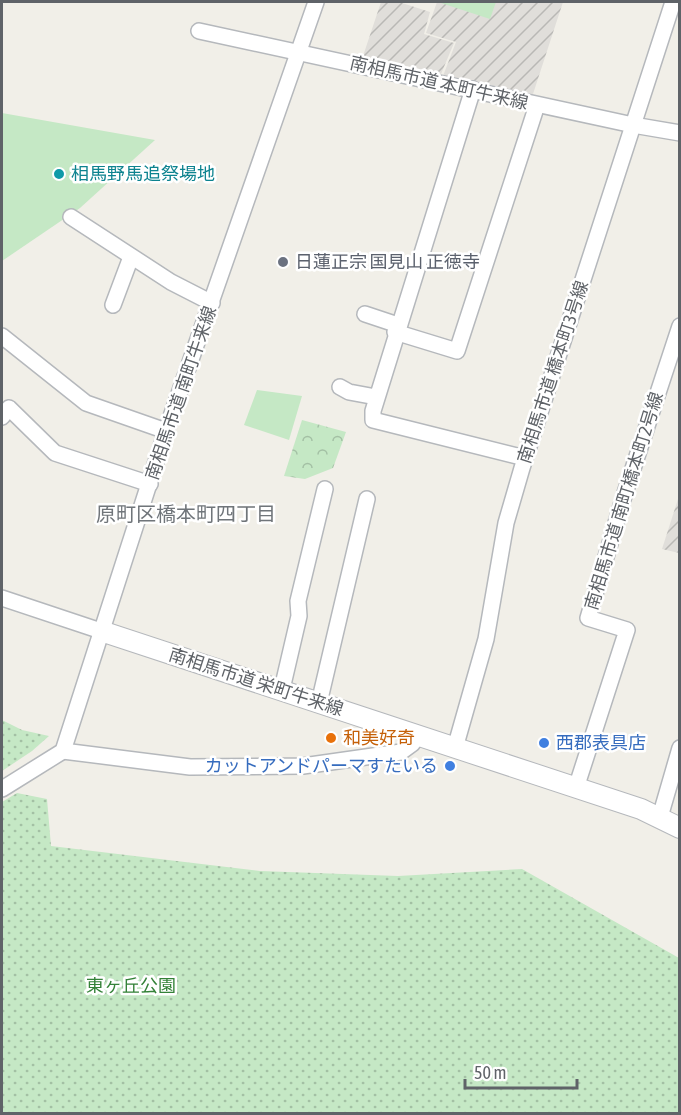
<svg xmlns="http://www.w3.org/2000/svg" width="681" height="1115" font-family="'Asap Condensed','Noto Sans JP',sans-serif">
<style>
.industrial{fill:url(#industrial-furrows)}
.grass{fill:#c5e8c5}
.forest{fill:url(#forest-crowns)}
.park{fill:url(#park-dots)}
.lines{fill:none;stroke-linecap:round;stroke-linejoin:round}
.minor-casing{stroke:#b5b8bc;stroke-width:18}
.tertiary-casing{stroke:#b5b8bc;stroke-width:22}
.minor{stroke:#fff;stroke-width:15}
.tertiary{stroke:#fff;stroke-width:20}
.culture-dot{fill:#0f9aa8;stroke:#fff;stroke-width:2}
.worship-dot{fill:#6b7280;stroke:#fff;stroke-width:2}
.food-dot{fill:#e8710a;stroke:#fff;stroke-width:2}
.shop-dot{fill:#3f7fe0;stroke:#fff;stroke-width:2}
.labels{text-anchor:middle;stroke-width:5;stroke-linejoin:round;paint-order:stroke}
.street-label{font-size:18px;fill:#5f6368;stroke:#fff}
.culture-label{font-size:18px;fill:#0d838f;stroke:#fff;text-anchor:start}
.worship-label{font-size:18px;fill:#5b616d;stroke:#fff;text-anchor:start}
.food-label{font-size:18px;fill:#c56008;stroke:#fff;text-anchor:start}
.shop-label{font-size:18px;fill:#366cbe;stroke:#fff;text-anchor:start}
.park-label{font-size:18px;fill:#348238;stroke:#fff}
.neighbourhood-label{font-size:20px;fill:#70757a;stroke:#fff}
</style>
<defs>
<pattern id="industrial-furrows" width="10" height="10" patternUnits="userSpaceOnUse" patternTransform="scale(1.5)"><rect width="10" height="10" fill="#e0deda"/><path d="M-1 1l2-2M0 10L10 0M9 11l2-2" fill="none" stroke="#b9b8b5"/></pattern>
<pattern id="forest-crowns" width="20" height="18" patternUnits="userSpaceOnUse" patternTransform="scale(1.5)"><rect width="20" height="18" fill="#c5e8c5"/><path d="M2 6a3 3 0 1 1 6 0M12 15a3 3 0 1 1 6 0" fill="none" stroke="#a3c0a4"/></pattern>
<pattern id="park-dots" width="8" height="8" patternUnits="userSpaceOnUse" patternTransform="scale(1.5)"><rect width="8" height="8" fill="#c5e8c5"/><path d="M2 2h.1M6 6h.1" fill="none" stroke="#a3c0a4" stroke-width="1.8" stroke-linecap="round"/></pattern>
</defs>
<rect width="100%" height="100%" fill="#f1efe8"/>
<g class="industrial">
<polygon points="381,2 399,2 430,12 424,34 454,43 441,74 363,56"/>
<polygon points="437,2 563,2 533,94 443,76 456,42 426,33"/>
<polygon points="679,496 680,553 679,553 662,549"/>
</g>
<g class="grass">
<polygon points="438,2 496,2 490,19"/>
<polygon points="2,113 155,140 80,208 2,261"/>
<polygon points="257,390 302,396 289,440 244,425"/>
</g>
<polygon class="forest" points="302,420 346,432 333,468 305,479 284,476"/>
<g class="park">
<polygon points="2,720 22,730 49,736 32,751 2,771"/>
<polygon points="17,793 47,799 51,846 260,871 398,876 522,869 679,958 679,1113 2,1113 2,802"/>
</g>
<g class="lines">
<defs>
<g id="minor">
<polyline points="199,31 633,125 680,133"/>
<polyline points="473,89 373,411 373,420 525,458"/>
<polyline points="71,217 171,282 212,303"/>
<polyline points="113,305 131,257"/>
<polyline points="365,314 398,325"/>
<polyline points="395,332 457,351 537,105"/>
<polyline points="2,336 86,403 166,431"/>
<polyline points="340,387 349,392 376,397"/>
<polyline points="2,417 9,408 55,453 150,484"/>
<polyline points="2,598 101,631"/>
<polyline points="282,689 299,616 298,601 325,489"/>
<polyline points="319,703 367,499"/>
<polyline points="455,748 486,639 506,523 522,468 673,2"/>
<polyline points="63,751 190,767 303,766 401,752 412,744 418,736"/>
<polyline points="576,788 627,630 588,618 624,496 680,326"/>
<polyline points="2,789 63,751 166,431 316,2"/>
<polyline points="660,817 680,748"/>
</g>
<polyline id="tertiary" points="101,631 641,809 680,828"/>
</defs>
<use href="#minor" class="minor-casing"/>
<use href="#tertiary" class="tertiary-casing"/>
<use href="#minor" class="minor"/>
<use href="#tertiary" class="tertiary"/>
</g>
<circle class="culture-dot" cx="59" cy="174" r="6"/>
<circle class="worship-dot" cx="283" cy="262" r="6"/>
<circle class="food-dot" cx="331" cy="738" r="6"/>
<g class="shop-dot">
<circle cx="544" cy="743" r="6"/>
<circle cx="450" cy="766" r="6"/>
</g>
<g class="labels">
<g class="street-label">
<text transform="translate(439 83) rotate(13)" y="6">南相馬市道 本町牛来線</text>
<text transform="translate(553 372) rotate(-72)" y="6">南相馬市道 橋本町3号線</text>
<text transform="translate(181 393) rotate(-71)" y="6">南相馬市道 南町牛来線</text>
<text transform="translate(624 501) rotate(-73)" y="6">南相馬市道 南町橋本町2号線</text>
<text transform="translate(256 682) rotate(18)" y="6">南相馬市道 栄町牛来線</text>
</g>
<g class="culture-label">
<text x="71" y="180">相馬野馬追祭場地</text>
</g>
<g class="worship-label">
<text x="295" y="268">日蓮正宗 国見山 正徳寺</text>
</g>
<g class="food-label">
<text x="343" y="744">和美好奇</text>
</g>
<g class="shop-label">
<text x="556" y="749">西郡表具店</text>
<text x="438" y="772" text-anchor="end">カットアンドパーマすたいる</text>
</g>
<g class="park-label">
<text x="131" y="992">東ヶ丘公園</text>
</g>
<g class="neighbourhood-label">
<text x="186" y="521">原町区橋本町四丁目</text>
</g>
</g>
<rect width="681" height="1115" fill="none" stroke="#5f6368" stroke-width="6"/>
<path d="M465 1079v9h112v-9" fill="none" stroke="#5f6368" stroke-width="3"/>
<text x="474" y="1079" font-size="18" fill="#5f6368" stroke="#ffffff" stroke-width="4.5" paint-order="stroke">50 m</text>
</svg>
